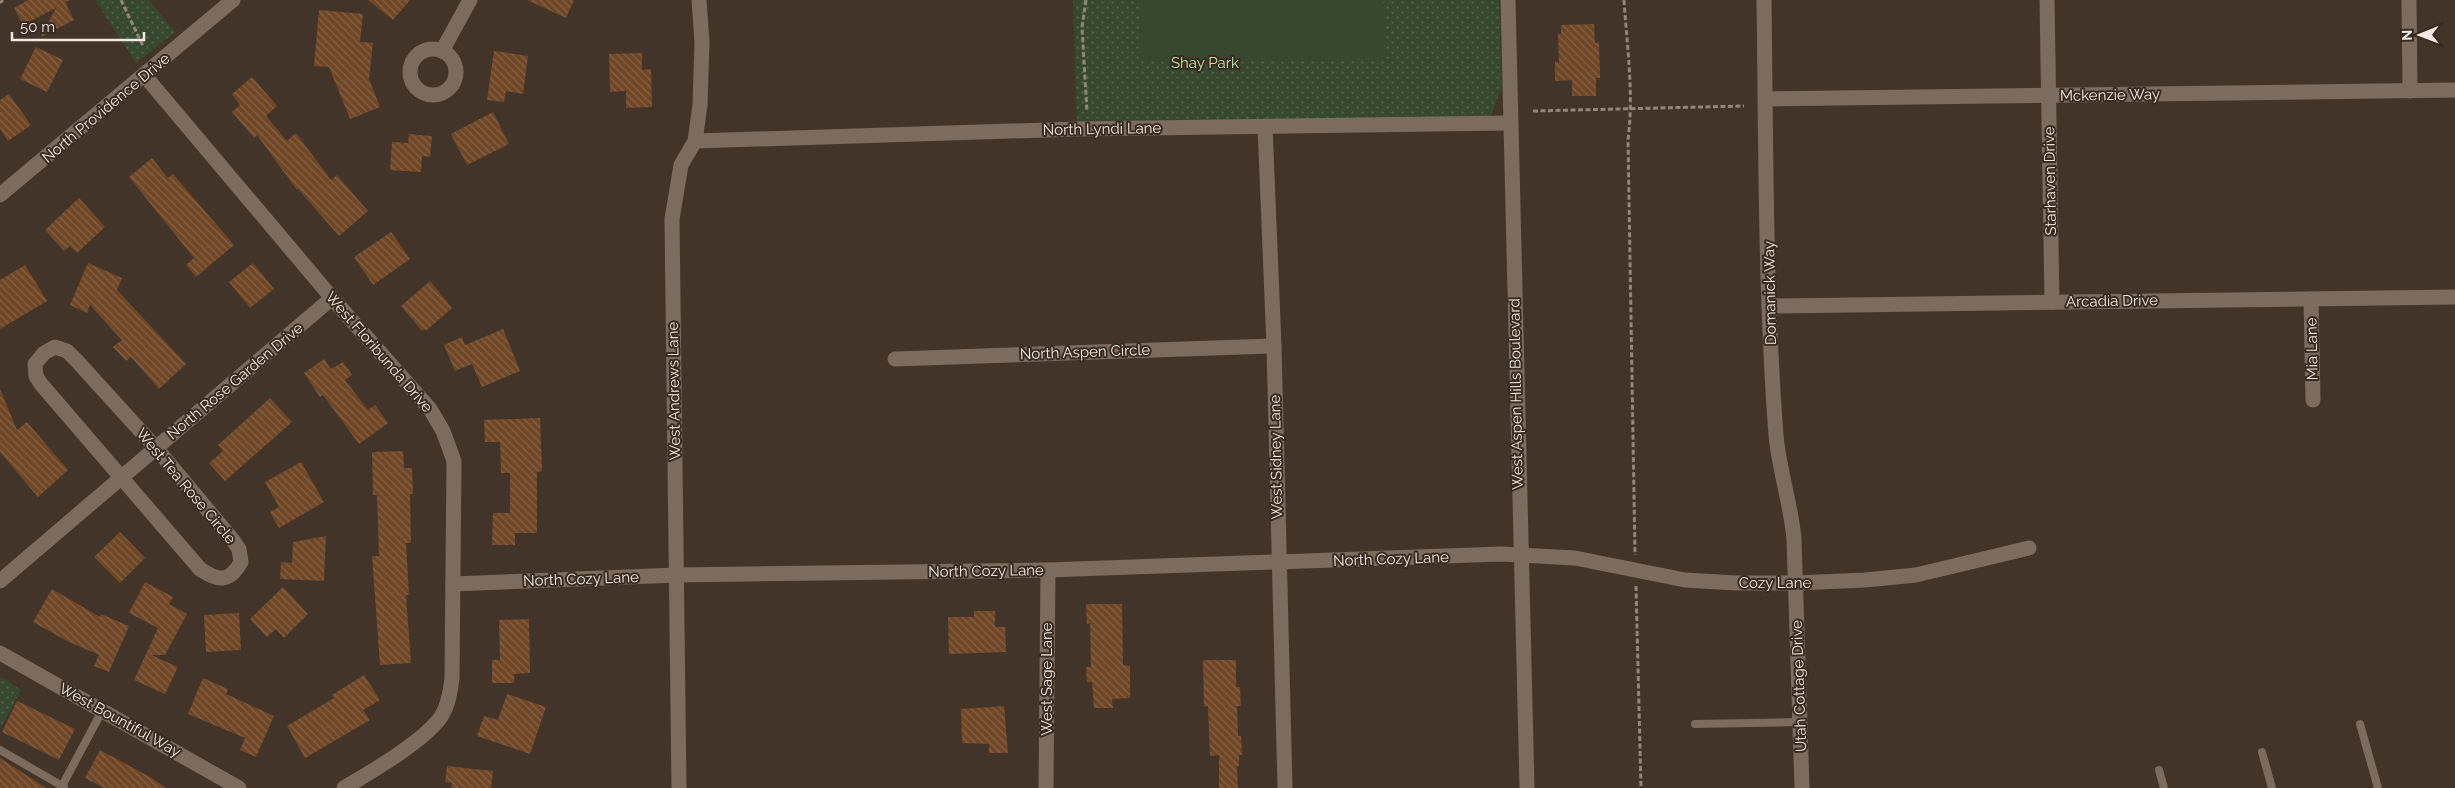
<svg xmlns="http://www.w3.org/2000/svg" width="2455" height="788" font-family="Raleway,sans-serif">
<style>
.grass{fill:url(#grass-dots)}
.pitch{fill:#364930}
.building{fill:url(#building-back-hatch)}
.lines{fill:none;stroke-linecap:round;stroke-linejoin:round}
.path{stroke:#91857c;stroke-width:3;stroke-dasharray:5 2.5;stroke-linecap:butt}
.lane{stroke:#7c6c60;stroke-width:8}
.street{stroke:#7c6c60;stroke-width:15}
.labels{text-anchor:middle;stroke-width:4;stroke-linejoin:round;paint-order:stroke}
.park-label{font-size:15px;fill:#b6e9a6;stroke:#382a1f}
.street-label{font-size:15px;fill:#f3e9e2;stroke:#382a1f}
</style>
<defs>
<pattern id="grass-dots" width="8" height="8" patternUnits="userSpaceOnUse" patternTransform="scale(1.25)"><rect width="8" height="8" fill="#364930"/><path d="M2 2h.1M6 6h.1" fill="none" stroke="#54634e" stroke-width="1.8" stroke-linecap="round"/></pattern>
<pattern id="building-back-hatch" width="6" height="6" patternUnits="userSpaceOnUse" patternTransform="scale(1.25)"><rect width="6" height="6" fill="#704726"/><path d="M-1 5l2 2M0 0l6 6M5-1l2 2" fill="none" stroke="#856245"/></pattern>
</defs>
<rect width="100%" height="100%" fill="#423429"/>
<g class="grass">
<polygon points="95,0 149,0 175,32 136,63"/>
<polygon points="1073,0 1499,0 1502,88 1487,124 1077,129"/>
<polygon points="1,677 21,690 0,729 0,678"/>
</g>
<polygon class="pitch" points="1139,0 1383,0 1386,58 1142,61"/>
<g class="building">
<polygon points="28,0 70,0 65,2 74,20 41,37 56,8 23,25 14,8"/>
<polygon points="368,0 410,0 393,20"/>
<polygon points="527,0 574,0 566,18"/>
<polygon points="319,10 363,14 360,42 373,43 369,79 380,107 350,119 329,67 314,66"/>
<polygon points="1594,24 1595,43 1599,42 1600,78 1596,78 1596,96 1572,96 1572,80 1555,81 1555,61 1559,63 1558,34 1561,34 1561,25"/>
<polygon points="36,47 63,60 47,92 20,79"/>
<polygon points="494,51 528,56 523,94 506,91 504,102 487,100"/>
<polygon points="642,53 642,70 651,69 652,107 626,108 626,91 610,92 609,54"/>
<polygon points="252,77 277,106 266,116 287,141 296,133 331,180 337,175 368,211 339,236 298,189 297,190 257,135 254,138 232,112 240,105 232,94"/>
<polygon points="9,94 31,125 8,141 0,129 0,100"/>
<polygon points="493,112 509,144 467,165 451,134"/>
<polygon points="409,134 432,136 430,157 422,156 421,172 390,170 392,142 408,143"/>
<polygon points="152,158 168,178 173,174 234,245 196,277 186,265 194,258 129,177"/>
<polygon points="79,198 105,227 77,253 70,246 64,251 45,230"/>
<polygon points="391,232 410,259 373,285 354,257"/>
<polygon points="88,263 122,278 117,290 186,364 159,389 131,357 126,361 113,347 122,340 90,305 87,313 70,305"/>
<polygon points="253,263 274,289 250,308 229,282"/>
<polygon points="25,265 47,301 0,329 0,280"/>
<polygon points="430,281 452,308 427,330 421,330 401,306"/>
<polygon points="503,329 520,371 482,387 472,364 455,371 444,345 462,337 465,345"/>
<polygon points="324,359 331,369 343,362 352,375 345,380 368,410 375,405 388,423 359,444 323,395 320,397 304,373"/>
<polygon points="0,389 17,430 27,422 68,470 38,497 0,452"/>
<polygon points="270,398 292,422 225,481 209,463 223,451 218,445"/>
<polygon points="540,418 542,471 537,472 537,533 515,533 515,545 492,545 493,513 510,513 510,473 501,473 500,442 485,442 484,420"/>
<polygon points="403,451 404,468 412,468 413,494 410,494 411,543 406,543 409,595 406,595 411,663 380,665 372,556 379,556 377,495 373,495 372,452"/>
<polygon points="301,462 324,502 279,528 270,512 279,507 265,482"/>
<polygon points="120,532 145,558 120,583 94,557"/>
<polygon points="326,536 324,581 280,579 281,562 292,563 293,542"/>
<polygon points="145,582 173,597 169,604 187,614 165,655 151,655 178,667 165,694 134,680 158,628 129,613"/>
<polygon points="283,587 308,614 284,638 276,629 267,637 250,619"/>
<polygon points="52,589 100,617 101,614 129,626 109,672 94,666 99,655 67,641 33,622"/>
<polygon points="1086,604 1122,604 1123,665 1130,666 1130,698 1112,699 1113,708 1094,708 1092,682 1087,682 1086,667 1091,667 1090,623 1087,624"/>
<polygon points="974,611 995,611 995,627 1005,627 1006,652 949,654 948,617 974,617"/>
<polygon points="239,613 241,650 206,652 204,615"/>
<polygon points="529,619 530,673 514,674 514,683 492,683 492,660 500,660 499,620"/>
<polygon points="1203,660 1236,660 1236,687 1240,687 1241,706 1237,706 1238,736 1241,736 1242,755 1239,755 1239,766 1237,766 1238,788 1219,788 1219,755 1210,756 1208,706 1204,707"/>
<polygon points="364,675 380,700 363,710 370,720 305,758 287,726 334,698 332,695"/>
<polygon points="203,678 228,689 226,694 274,716 256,757 240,750 245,738 188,714"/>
<polygon points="507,694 546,707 530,754 477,736 484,716 498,720"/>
<polygon points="17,701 75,729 59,760 2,732"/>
<polygon points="1004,706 1008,753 989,753 989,744 962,743 961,709"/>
<polygon points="100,750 150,777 166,788 104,788 85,778"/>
<polygon points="0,758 46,788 0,788"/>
<polygon points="447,766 493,771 491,788 451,788 452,783 445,782"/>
</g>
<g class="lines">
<g class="path">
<polyline points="121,0 143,46"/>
<polyline points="1086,0 1082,27 1087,112"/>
<path d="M1624,0C1627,47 1634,93 1628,140L1635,555"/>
<polyline points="0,3 3,0"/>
<polyline points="1533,111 1744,106"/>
<polyline points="1636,586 1641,788"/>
</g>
<g class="lane">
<polyline points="1695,724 1801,722"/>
<polyline points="2360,724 2378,788"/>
<polyline points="0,750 64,787"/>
<polyline points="2262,752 2272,788"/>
<polyline points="2159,770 2164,788"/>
<polyline points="62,786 102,711"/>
</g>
<g class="street">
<polyline points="1508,0 1527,788"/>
<path d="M1764,0C1766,145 1765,290 1776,435C1779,470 1791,504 1794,539L1802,788"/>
<polyline points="2047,0 2052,302"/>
<polyline points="2409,0 2410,91"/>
<circle cx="433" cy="72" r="23"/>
<polyline points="442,51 470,0"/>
<path d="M145,76L332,298L430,409L443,431L454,461L452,679C450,691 449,704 442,715C428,739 369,773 344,788"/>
<polyline points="1766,99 2455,90"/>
<polyline points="1265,126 1274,346 1285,788"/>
<polyline points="695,141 1077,129 1509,123"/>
<polyline points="0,195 233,0"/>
<polyline points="2311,299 2313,400"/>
<polyline points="1769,306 2455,297"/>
<path d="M55,347L67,351L77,361L156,448L232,539L239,549L241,562C230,582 219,582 200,569L41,384L36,376L35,364L44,353Z"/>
<polyline points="895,359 1274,346"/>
<polyline points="0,581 332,298"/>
<polyline points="453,584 677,575 1048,570 1501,554 1575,558 1685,580 1736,583 1796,583 1865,580 1916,575 2029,548"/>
<polyline points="0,653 239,788"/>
<polyline points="679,788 672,219 681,165 695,141 700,105 702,42 699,0"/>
<polyline points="1046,788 1048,570"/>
</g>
</g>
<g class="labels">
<g class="park-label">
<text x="1205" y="68">Shay Park</text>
</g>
<g class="street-label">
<text transform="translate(2110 95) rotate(-1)" y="5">Mckenzie Way</text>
<text transform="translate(106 108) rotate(-40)" y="5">North Providence Drive</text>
<text transform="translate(1102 129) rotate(-1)" y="5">North Lyndi Lane</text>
<text transform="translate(2050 181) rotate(-91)" y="5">Starhaven Drive</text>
<text transform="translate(1770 293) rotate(-91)" y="5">Domanick Way</text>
<text transform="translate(2112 301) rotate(-1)" y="5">Arcadia Drive</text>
<text transform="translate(2312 349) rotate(-91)" y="5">Mia Lane</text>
<text transform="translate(379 352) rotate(49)" y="5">West Floribunda Drive</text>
<text transform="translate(1085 352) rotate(-2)" y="5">North Aspen Circle</text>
<text transform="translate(235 381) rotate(-40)" y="5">North Rose Garden Drive</text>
<text transform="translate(674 391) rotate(-91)" y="5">West Andrews Lane</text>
<text transform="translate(1516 394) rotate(-91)" y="5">West Aspen Hills Boulevard</text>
<text transform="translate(1276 457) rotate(-91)" y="5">West Sidney Lane</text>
<text transform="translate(186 486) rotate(50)" y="5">West Tea Rose Circle</text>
<text transform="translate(1391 559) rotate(-2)" y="5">North Cozy Lane</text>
<text transform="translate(986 571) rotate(-1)" y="5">North Cozy Lane</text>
<text transform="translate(581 579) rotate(-2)" y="5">North Cozy Lane</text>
<text x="1775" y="588">Cozy Lane</text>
<text transform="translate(1047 679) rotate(-90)" y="5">West Sage Lane</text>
<text transform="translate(1799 686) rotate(-92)" y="5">Utah Cottage Drive</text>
<text transform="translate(120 720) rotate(29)" y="5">West Bountiful Way</text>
</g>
</g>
<g transform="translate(2420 35) rotate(269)" stroke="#382a1f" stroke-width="4" paint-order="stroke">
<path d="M0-4L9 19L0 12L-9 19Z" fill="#f3e9e2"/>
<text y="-8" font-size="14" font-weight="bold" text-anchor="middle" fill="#f3e9e2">N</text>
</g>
<path d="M12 32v8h132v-8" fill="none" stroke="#f3e9e2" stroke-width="2.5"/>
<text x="20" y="32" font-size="15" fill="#f3e9e2" stroke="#382a1f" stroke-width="4" paint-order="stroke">50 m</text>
</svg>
